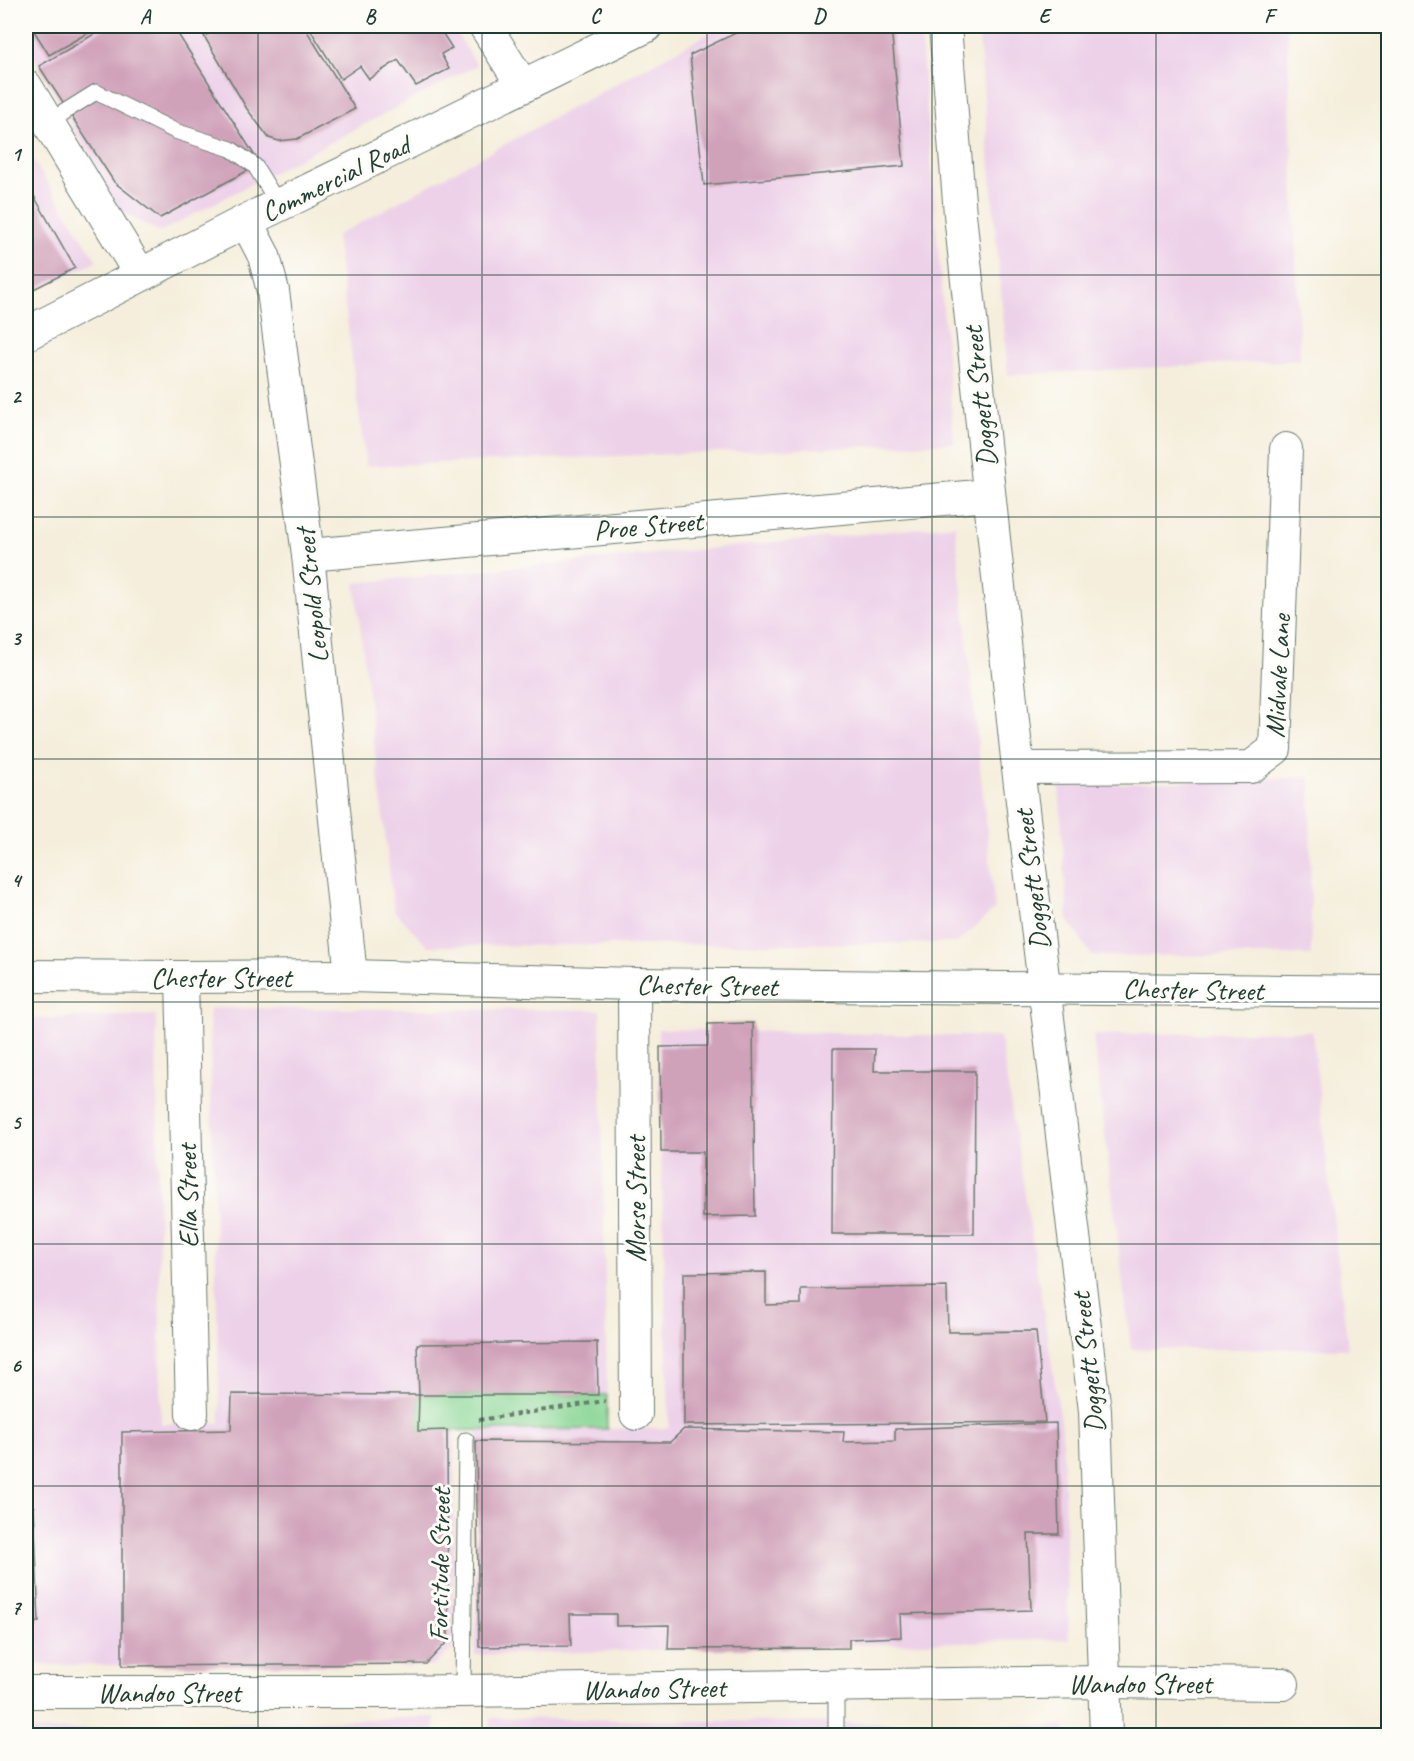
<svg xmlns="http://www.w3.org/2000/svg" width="1414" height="1761" font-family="Caveat,sans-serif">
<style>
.built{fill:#edd1e9}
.green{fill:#88d694;stroke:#548a64;stroke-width:1.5}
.building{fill:#d0a2ba}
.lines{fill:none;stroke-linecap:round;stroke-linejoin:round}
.service-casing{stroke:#6a7b6f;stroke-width:17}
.minor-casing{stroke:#6a7b6f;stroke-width:34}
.tertiary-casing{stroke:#6a7b6f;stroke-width:35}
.path{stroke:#6a7b6f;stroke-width:4;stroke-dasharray:4.5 4.5;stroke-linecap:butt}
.service{stroke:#fff;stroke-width:15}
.minor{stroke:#fff;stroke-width:32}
.tertiary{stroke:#fff;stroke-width:33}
.grid{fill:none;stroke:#1f3d34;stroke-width:1.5;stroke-opacity:0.55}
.labels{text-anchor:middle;stroke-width:6;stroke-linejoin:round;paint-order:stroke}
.street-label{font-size:28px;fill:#1f3d34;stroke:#fdfcf7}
.neatline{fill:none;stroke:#1f3d34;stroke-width:2}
.grid-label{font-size:20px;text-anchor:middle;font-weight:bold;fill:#1f3d34}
</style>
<rect width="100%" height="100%" fill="#fdfcf7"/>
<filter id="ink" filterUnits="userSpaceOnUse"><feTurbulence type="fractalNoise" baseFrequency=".0167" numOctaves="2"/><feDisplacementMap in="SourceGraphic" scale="12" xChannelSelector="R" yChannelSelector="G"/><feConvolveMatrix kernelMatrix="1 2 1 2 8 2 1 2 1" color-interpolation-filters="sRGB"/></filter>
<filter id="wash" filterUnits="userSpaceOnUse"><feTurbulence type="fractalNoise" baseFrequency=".008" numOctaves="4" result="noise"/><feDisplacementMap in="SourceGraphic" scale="24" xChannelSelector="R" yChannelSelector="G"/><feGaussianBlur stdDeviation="1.35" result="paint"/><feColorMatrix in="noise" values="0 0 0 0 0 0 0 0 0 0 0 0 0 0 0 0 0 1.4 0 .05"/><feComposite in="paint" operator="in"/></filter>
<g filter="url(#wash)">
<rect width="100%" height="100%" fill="#f5eedc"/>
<g class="built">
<polygon points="26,26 452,26 477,65 160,232 119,211 26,43"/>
<polygon points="722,26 920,26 954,443 366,466 336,236"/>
<polygon points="978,26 1287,26 1300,360 1008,375"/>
<polygon points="26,149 97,261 26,295"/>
<polygon points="955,525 995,909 957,943 427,946 394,910 355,583"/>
<polygon points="1310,777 1311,955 1092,956 1068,920 1059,786"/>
<polygon points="209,1008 600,1010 607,1395 419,1395 447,1430 454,1430 454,1648 433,1666 26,1665 26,1019 156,1015 161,1424 220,1423"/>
<polygon points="658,1029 1000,1037 1062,1428 1069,1639 475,1655 478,1431 669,1428"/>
<polygon points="1312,1031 1348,1349 1131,1349 1093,1035"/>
<polygon points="435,1717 435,1736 26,1735 26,1731"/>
<polygon points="490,1718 1065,1726 1065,1735 490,1736"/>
</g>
<polygon class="green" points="419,1395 607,1395 607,1429 418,1431"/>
<g id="blocks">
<g class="building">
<polygon points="31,26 100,26 49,55"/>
<polygon points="108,26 173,26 260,164 160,218 114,182 39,66"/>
<polygon points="222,26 304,26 355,109 297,139 279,141 269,138 247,109 204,36"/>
<polygon points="308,26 438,26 452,48 441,54 449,69 416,86 398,60 369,79 360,66 341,79"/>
<polygon points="750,26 891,26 904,166 704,185 690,55"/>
<polygon points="26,182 75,268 26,293"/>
<polygon points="753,1023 755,1216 703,1217 703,1152 661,1152 660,1047 708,1046 708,1024"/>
<polygon points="833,1049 875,1049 874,1071 975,1071 974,1234 832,1234"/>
<polygon points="766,1272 766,1305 801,1304 801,1289 947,1287 948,1332 1036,1331 1045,1422 684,1425 684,1273"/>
<polygon points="597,1342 598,1395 419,1395 417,1344"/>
<polygon points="232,1394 419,1395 418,1431 447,1430 448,1641 426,1664 122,1666 122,1432 231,1430"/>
<polygon points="1056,1423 1059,1534 1028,1534 1031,1610 900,1614 901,1637 849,1639 849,1648 668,1649 669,1625 616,1626 616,1614 570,1614 571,1646 479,1647 476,1441 670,1442 684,1429 844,1432 843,1442 895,1441 895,1429"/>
<polygon points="26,1507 34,1507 39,1622 26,1623"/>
</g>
</g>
</g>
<g filter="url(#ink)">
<use href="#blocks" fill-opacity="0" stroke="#6a7b6f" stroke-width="1.5"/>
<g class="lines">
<defs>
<g id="service">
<polyline points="48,122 96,92 175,131 231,149 255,166 279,205"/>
<polyline points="463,1690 466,1440"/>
<polyline points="836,1736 836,1685"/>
</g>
<g id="minor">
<polyline points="485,26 523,86"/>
<polyline points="945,26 960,214 1018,768 1095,1411 1106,1736"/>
<polyline points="26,86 140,274"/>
<polyline points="246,221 264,256 273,291 308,555 351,976"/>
<polyline points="308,555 989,495"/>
<polyline points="1018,768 1251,767 1275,749 1286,449"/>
<polyline points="26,976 182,977 351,976 634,984 1388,992"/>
<polyline points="182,977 192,1414"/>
<polyline points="634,984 636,1414"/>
<polyline points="26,1692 384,1692 1104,1682 1283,1684"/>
</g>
<polyline id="tertiary" points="26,334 246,221 646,26"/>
</defs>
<use href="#service" class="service-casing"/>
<use href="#minor" class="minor-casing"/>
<use href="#tertiary" class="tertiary-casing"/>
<polyline class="path" points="479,1420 605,1401"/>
<use href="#service" class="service"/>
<use href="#minor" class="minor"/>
<use href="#tertiary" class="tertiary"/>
</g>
</g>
<path class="grid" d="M258,26V1736M482,26V1736M707,26V1736M932,26V1736M1156,26V1736M26,275H1388M26,517H1388M26,759H1388M26,1002H1388M26,1244H1388M26,1486H1388"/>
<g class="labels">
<g class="street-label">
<text transform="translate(335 178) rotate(-26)" y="10">Commercial Road</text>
<text transform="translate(979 397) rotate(-96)" y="10">Doggett Street</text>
<text transform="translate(648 525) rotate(-5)" y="10">Proe Street</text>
<text transform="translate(311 596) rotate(-96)" y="10">Leopold Street</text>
<text transform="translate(1277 676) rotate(-87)" y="10">Midvale Lane</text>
<text transform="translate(1031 880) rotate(-97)" y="10">Doggett Street</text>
<text x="221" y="987">Chester Street</text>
<text transform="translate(707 985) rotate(1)" y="10">Chester Street</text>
<text transform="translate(1193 989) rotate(1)" y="10">Chester Street</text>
<text transform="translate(187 1196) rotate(-91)" y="10">Ella Street</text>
<text transform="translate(635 1199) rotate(-90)" y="10">Morse Street</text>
<text transform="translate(1087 1363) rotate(-96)" y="10">Doggett Street</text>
<text transform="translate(439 1565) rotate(-89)" y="10">Fortitude Street</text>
<text x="1140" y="1693">Wandoo Street</text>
<text transform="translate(654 1688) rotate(-1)" y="10">Wandoo Street</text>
<text x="169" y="1702">Wandoo Street</text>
</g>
</g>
<rect width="1414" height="1761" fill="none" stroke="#fdfcf7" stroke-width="66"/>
<rect x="33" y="33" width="1348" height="1695" class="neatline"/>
<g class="grid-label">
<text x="145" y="23">A</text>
<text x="370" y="23">B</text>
<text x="595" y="23">C</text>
<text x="819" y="23">D</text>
<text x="1044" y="23">E</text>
<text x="1269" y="23">F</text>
<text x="16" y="161">1</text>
<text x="16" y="403">2</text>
<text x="16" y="645">3</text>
<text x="16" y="887">4</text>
<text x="16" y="1129">5</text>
<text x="16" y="1372">6</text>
<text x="16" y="1614">7</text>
</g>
</svg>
